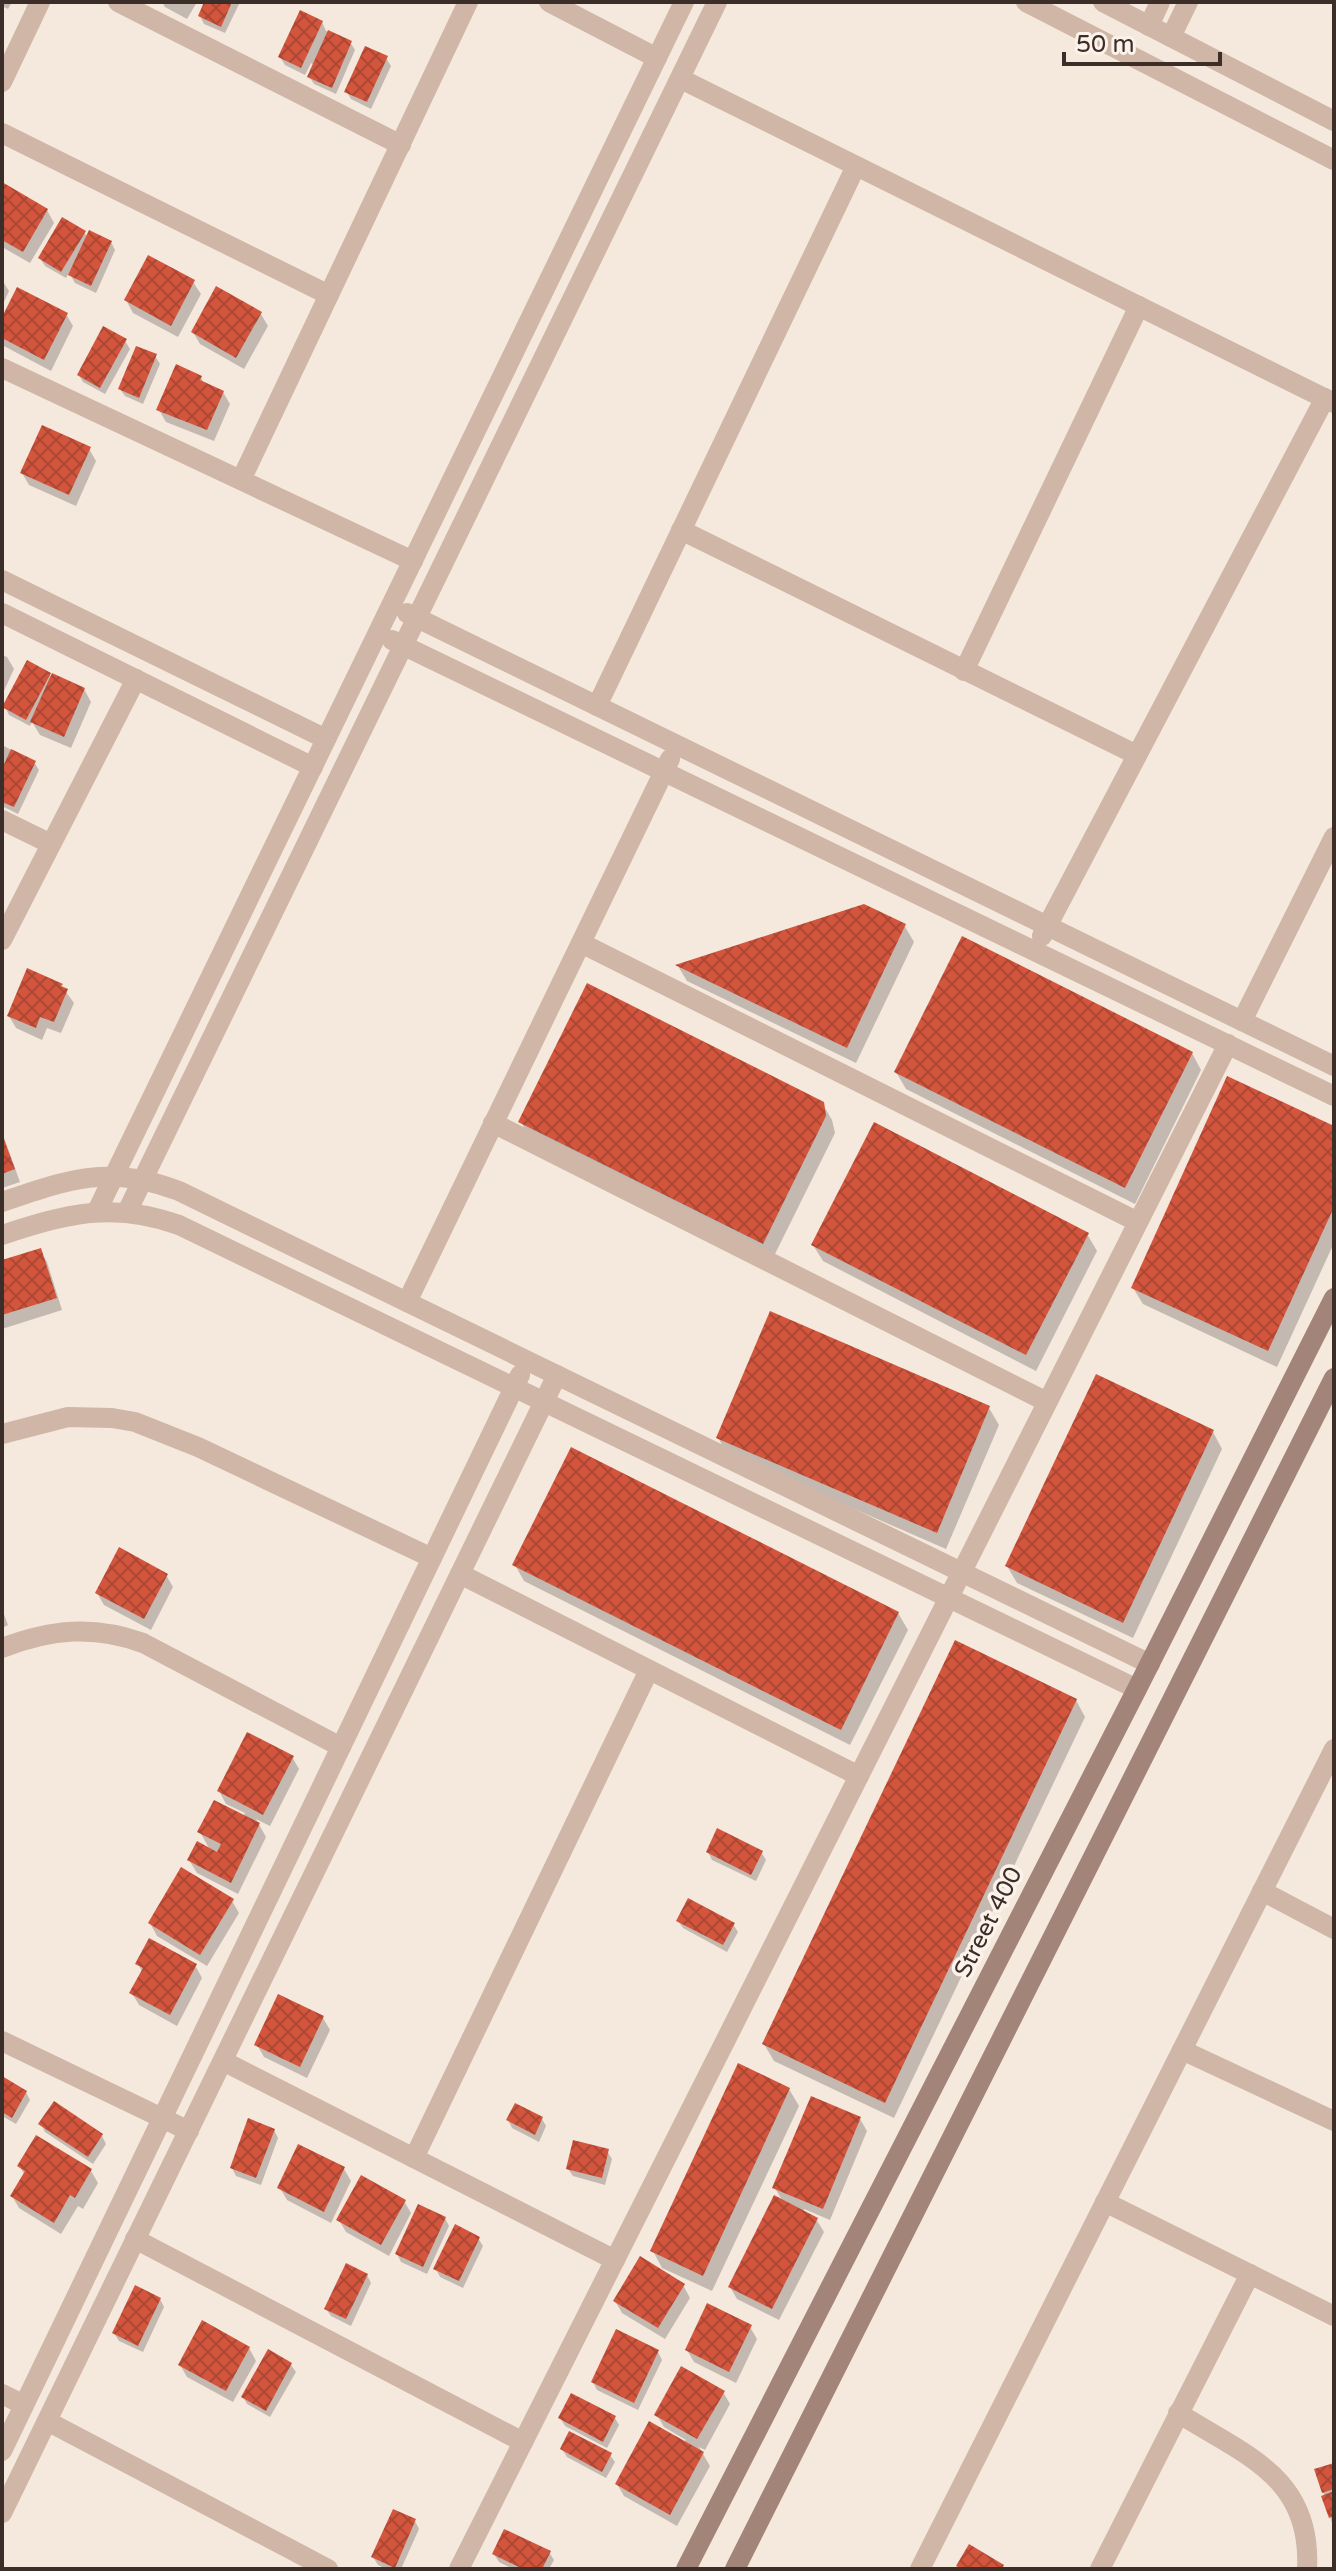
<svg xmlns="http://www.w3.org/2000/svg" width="1336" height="2571" font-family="'Varela Round',sans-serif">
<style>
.shadow{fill:#0003}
.building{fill:url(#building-cross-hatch)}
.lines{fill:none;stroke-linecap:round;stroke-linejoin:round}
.street{stroke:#cfb6a7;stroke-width:20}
.secondary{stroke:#a38478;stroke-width:20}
.labels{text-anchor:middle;stroke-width:7;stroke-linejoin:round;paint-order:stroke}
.street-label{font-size:24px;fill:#3b2d28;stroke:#fcf2ea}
</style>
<defs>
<pattern id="building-cross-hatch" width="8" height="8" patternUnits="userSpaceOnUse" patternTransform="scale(2)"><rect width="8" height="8" fill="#d3553d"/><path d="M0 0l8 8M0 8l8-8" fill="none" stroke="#ac4733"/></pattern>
</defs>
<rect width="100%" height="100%" fill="#f5e8dd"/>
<g class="shadow">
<polygon points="2,2 12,2 8,9 2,6"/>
<polygon points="162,2 197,2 187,19 165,7"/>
<polygon points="206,2 240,2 225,33 204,24 200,16"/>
<polygon points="322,22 326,31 350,42 355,50 336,94 314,84 309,76 314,65 311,63 305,75 285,65 280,57"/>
<polygon points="386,58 391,66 371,109 351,99 346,91"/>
<polygon points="2,184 47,210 54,223 30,263 2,247"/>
<polygon points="84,232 88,238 111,242 115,250 96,293 75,283 69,273 66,278 45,266 40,258"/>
<polygon points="2,280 9,291 2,306"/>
<polygon points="193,282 201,294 178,337 133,313 126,300"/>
<polygon points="66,314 73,326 51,371 2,345 2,321"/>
<polygon points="261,314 268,326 244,369 200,344 193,332"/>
<polygon points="125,341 130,349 105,394 83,382 79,375"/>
<polygon points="155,356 160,364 143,404 125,396 120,389"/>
<polygon points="201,377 204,384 223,392 230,404 214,441 166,422 159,410"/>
<polygon points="89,449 96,461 76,506 29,485 22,473"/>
<polygon points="2,655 7,657 14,669 2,695"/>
<polygon points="49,674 52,678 84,689 91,702 71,748 40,735 32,722 30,726 9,715 5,707"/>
<polygon points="2,745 34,762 39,770 18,814 2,806"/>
<polygon points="904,925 914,942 856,1063 687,981 678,966"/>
<polygon points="61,985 74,1003 61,1033 47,1028 42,1040 16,1028 9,1016"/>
<polygon points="1192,1053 1201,1070 1135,1204 906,1089 896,1072"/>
<polygon points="822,1103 832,1120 835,1133 772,1260 530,1138 521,1122"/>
<polygon points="1334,1128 1334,1243 1277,1367 1143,1304 1133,1288"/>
<polygon points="2,1132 20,1182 2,1188"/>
<polygon points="1087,1234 1097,1251 1036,1371 823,1261 813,1245"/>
<polygon points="40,1250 47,1262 62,1310 2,1329 2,1262"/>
<polygon points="989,1408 999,1425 946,1549 728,1454 718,1438"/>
<polygon points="1213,1432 1222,1449 1133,1638 1017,1583 1007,1566"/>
<polygon points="515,1565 898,1613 908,1630 850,1745 524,1581"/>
<polygon points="166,1575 173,1587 151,1630 104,1605 97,1593"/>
<polygon points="2,1609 8,1625 2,1628"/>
<polygon points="1076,1700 1085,1717 894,2118 774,2061 764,2044"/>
<polygon points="292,1757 299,1769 270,1826 256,1819 266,1837 238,1894 197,1873 189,1860 210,1850 200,1832 243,1817 245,1813 226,1804 219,1791"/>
<polygon points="708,1852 761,1852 766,1860 756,1881 712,1860"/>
<polygon points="232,1901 239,1913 207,1966 157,1936 150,1923"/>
<polygon points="678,1921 733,1924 738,1932 727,1952 683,1928"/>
<polygon points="138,1964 195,1965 202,1978 177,2026 139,2005 132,1993 143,1973"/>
<polygon points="323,2018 330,2030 307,2078 264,2057 257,2045"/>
<polygon points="2,2079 26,2092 30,2100 16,2124 2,2116"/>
<polygon points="789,2089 799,2106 712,2291 662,2268 653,2251"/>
<polygon points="542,2119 546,2126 539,2142 512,2128 508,2120"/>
<polygon points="860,2119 867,2131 830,2220 804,2209 803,2212 816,2219 824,2232 779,2320 737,2299 730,2287 783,2202 775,2188"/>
<polygon points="41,2124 102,2136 106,2144 93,2164 45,2132"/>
<polygon points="274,2130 278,2138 261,2185 236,2176 232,2168"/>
<polygon points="607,2151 612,2159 605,2185 573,2176 568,2169"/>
<polygon points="19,2166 91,2171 98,2183 83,2209 78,2206 61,2234 19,2208 12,2196 25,2175"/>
<polygon points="344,2169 351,2181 331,2223 287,2200 280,2188"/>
<polygon points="404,2201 411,2213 389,2256 346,2232 339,2220"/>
<polygon points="445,2218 449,2226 427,2274 401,2262 397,2254"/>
<polygon points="478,2238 483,2246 463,2288 440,2277 436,2269"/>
<polygon points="367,2275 371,2283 351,2326 331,2316 326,2309"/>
<polygon points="683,2285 690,2298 665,2339 622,2313 615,2301"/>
<polygon points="160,2299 164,2307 143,2352 119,2341 114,2333"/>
<polygon points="750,2327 757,2339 736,2383 694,2362 687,2350"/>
<polygon points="249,2348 256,2361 233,2402 187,2377 180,2365"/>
<polygon points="658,2352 662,2360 638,2410 597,2390 593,2382"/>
<polygon points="291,2365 296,2372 270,2417 247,2404 243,2397"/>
<polygon points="723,2392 730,2404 705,2450 699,2447 710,2466 677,2526 624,2496 617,2484 686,2440 664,2427 657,2415"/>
<polygon points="560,2418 615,2418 619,2425 607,2448 565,2426"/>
<polygon points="562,2449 610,2455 615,2462 606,2478 567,2457"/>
<polygon points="1334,2465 1334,2530 1323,2492"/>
<polygon points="415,2521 419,2529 401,2569 387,2569 378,2565 373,2557"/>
<polygon points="549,2552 554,2560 549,2569 513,2569 499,2562 494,2554"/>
</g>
<g class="building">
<polygon points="204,2 232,2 221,27 198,16"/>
<polygon points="300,10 323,21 301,68 278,57"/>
<polygon points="328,30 352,41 332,88 307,77"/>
<polygon points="365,46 388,56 367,102 344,92"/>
<polygon points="2,182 48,209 23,252 2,240"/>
<polygon points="62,217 86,231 61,272 38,258"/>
<polygon points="89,230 112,241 91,286 68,275"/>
<polygon points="148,255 195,280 171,326 124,300"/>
<polygon points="216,286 262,312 236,358 191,332"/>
<polygon points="17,287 68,313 44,360 2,338 2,317"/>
<polygon points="103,326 127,339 100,388 77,375"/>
<polygon points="136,346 157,354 139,398 118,389"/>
<polygon points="176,364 202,376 200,380 224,391 207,430 156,410"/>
<polygon points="42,425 91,447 69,495 20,473"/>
<polygon points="27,660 51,673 26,720 2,707"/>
<polygon points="52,673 85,688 64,737 30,722"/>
<polygon points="11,749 36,761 14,807 2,802 2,769"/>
<polygon points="864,904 906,924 847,1048 675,965"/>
<polygon points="962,936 1193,1052 1125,1188 894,1072"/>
<polygon points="27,968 63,984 61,986 68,989 54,1022 40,1017 36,1028 7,1016"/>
<polygon points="587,983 824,1102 826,1116 763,1244 518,1122"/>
<polygon points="1227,1076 1334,1126 1334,1207 1268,1351 1131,1288"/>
<polygon points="874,1122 1089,1233 1026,1355 811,1245"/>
<polygon points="2,1134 15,1169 2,1174"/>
<polygon points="41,1248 57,1298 2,1315 2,1260"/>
<polygon points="770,1311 990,1406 937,1533 716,1438"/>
<polygon points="1096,1374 1214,1430 1123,1623 1005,1566"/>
<polygon points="571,1447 899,1612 841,1730 512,1565"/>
<polygon points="119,1547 168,1574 144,1619 95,1593"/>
<polygon points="955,1640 1077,1699 885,2103 762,2044"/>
<polygon points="247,1732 294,1756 263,1815 217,1791"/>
<polygon points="214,1800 260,1823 231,1883 187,1860 197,1841 217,1852 221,1844 197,1832"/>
<polygon points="717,1828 763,1851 751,1875 706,1852"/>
<polygon points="181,1867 234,1899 200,1955 148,1923"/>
<polygon points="688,1898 735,1923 723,1945 676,1921"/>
<polygon points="149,1938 197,1964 170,2015 129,1993 143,1968 135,1964"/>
<polygon points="278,1994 324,2016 300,2067 254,2045"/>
<polygon points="738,2063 790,2088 703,2276 650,2251"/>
<polygon points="2,2076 27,2091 12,2118 2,2112"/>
<polygon points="811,2096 861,2117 823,2209 772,2188"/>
<polygon points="54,2101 103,2134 88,2157 38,2124"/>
<polygon points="515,2103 543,2117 535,2135 506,2120"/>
<polygon points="248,2118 275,2129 256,2178 230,2168"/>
<polygon points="36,2135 92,2169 75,2198 70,2195 54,2223 10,2196 25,2171 17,2166"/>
<polygon points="573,2140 609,2149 602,2178 566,2169"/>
<polygon points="298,2144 345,2167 324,2212 277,2188"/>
<polygon points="361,2175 406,2200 381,2245 336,2220"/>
<polygon points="774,2195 818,2218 772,2309 728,2287"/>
<polygon points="418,2204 446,2217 423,2267 395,2254"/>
<polygon points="455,2224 480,2237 459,2281 433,2269"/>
<polygon points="640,2256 685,2284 658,2328 613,2301"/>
<polygon points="346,2263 368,2274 346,2319 324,2309"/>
<polygon points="135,2285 161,2298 138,2346 112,2333"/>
<polygon points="707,2303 752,2325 729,2372 685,2350"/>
<polygon points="202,2320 250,2347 226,2391 178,2365"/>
<polygon points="616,2329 659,2350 634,2403 591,2382"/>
<polygon points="268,2349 292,2363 266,2411 241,2397"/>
<polygon points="681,2366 725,2391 697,2439 654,2415"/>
<polygon points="571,2393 616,2416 603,2442 558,2418"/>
<polygon points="649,2421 704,2452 670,2515 615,2484"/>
<polygon points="569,2431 612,2453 602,2472 560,2449"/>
<polygon points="1334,2463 1334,2489 1322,2493 1314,2469"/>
<polygon points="1334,2491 1334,2516 1329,2518 1321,2496"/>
<polygon points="393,2509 416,2519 395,2568 371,2557"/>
<polygon points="504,2529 551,2551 542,2569 523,2569 492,2554"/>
<polygon points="969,2544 1004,2565 1002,2569 962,2569 956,2566"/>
</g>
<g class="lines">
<g class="street">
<polyline points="118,2 401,145"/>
<polyline points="549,2 657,58"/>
<polyline points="1026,2 1334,160"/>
<polyline points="1103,2 1334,121"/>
<polyline points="1149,26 1160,2"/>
<polyline points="1171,37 1188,2"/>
<polyline points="681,79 1334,403"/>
<polyline points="2,82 40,2"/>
<polyline points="2,133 329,295"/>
<polyline points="2,368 413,561"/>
<polyline points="241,480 468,2"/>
<polyline points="681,530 1137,755"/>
<polyline points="2,580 326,739"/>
<polyline points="2,613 313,767"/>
<polyline points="407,613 1334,1066"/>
<polyline points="392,640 1334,1096"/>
<polyline points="964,671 1139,306"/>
<polyline points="597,706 856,166"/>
<polyline points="2,820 51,844"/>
<polyline points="1042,936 1325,398"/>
<polyline points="2,940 136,679"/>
<polyline points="581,943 1138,1222"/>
<polyline points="1242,1021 1334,837"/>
<polyline points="493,1123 1047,1402"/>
<path d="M2,1202C69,1179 110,1164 179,1191L1150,1664"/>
<polyline points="97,1211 684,2"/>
<polyline points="127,1212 717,2"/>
<path d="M2,1235C66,1214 113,1201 179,1225L1137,1689"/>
<polyline points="407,1302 670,759"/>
<polyline points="2,1434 68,1417 112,1418 135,1422 198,1447 432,1558"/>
<polyline points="460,1574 859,1776"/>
<path d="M2,1648C51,1629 94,1625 143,1643L341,1747"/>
<polyline points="1262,1891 1334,1929"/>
<polyline points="2,2041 189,2131"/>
<polyline points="1182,2050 1334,2121"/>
<polyline points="223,2061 615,2260"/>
<polyline points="414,2158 649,1670"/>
<polyline points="1105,2202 1334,2316"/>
<polyline points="135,2239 523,2442"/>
<polyline points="2,2394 24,2405"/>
<path d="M1178,2413C1245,2455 1312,2477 1307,2569"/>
<polyline points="47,2421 328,2569"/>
<polyline points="2,2451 520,1375"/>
<polyline points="2,2513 557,1375"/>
<polyline points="459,2569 1228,1044"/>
<polyline points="920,2569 1334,1749"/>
<polyline points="1100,2569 1250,2274"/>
</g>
<g class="secondary">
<polyline points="686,2569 1137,1689 1334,1298"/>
<polyline points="735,2569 1334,1378"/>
</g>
</g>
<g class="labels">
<g class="street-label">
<text transform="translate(988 1922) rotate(-63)" y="8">Street 400</text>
</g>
</g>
<rect width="1336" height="2571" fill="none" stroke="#3b2d28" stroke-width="8"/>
<path d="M1064 52v12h156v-12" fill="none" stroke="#3b2d28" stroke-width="4"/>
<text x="1076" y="52" font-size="24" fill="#3b2d28" stroke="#fcf2ea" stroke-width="6" paint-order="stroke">50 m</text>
</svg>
